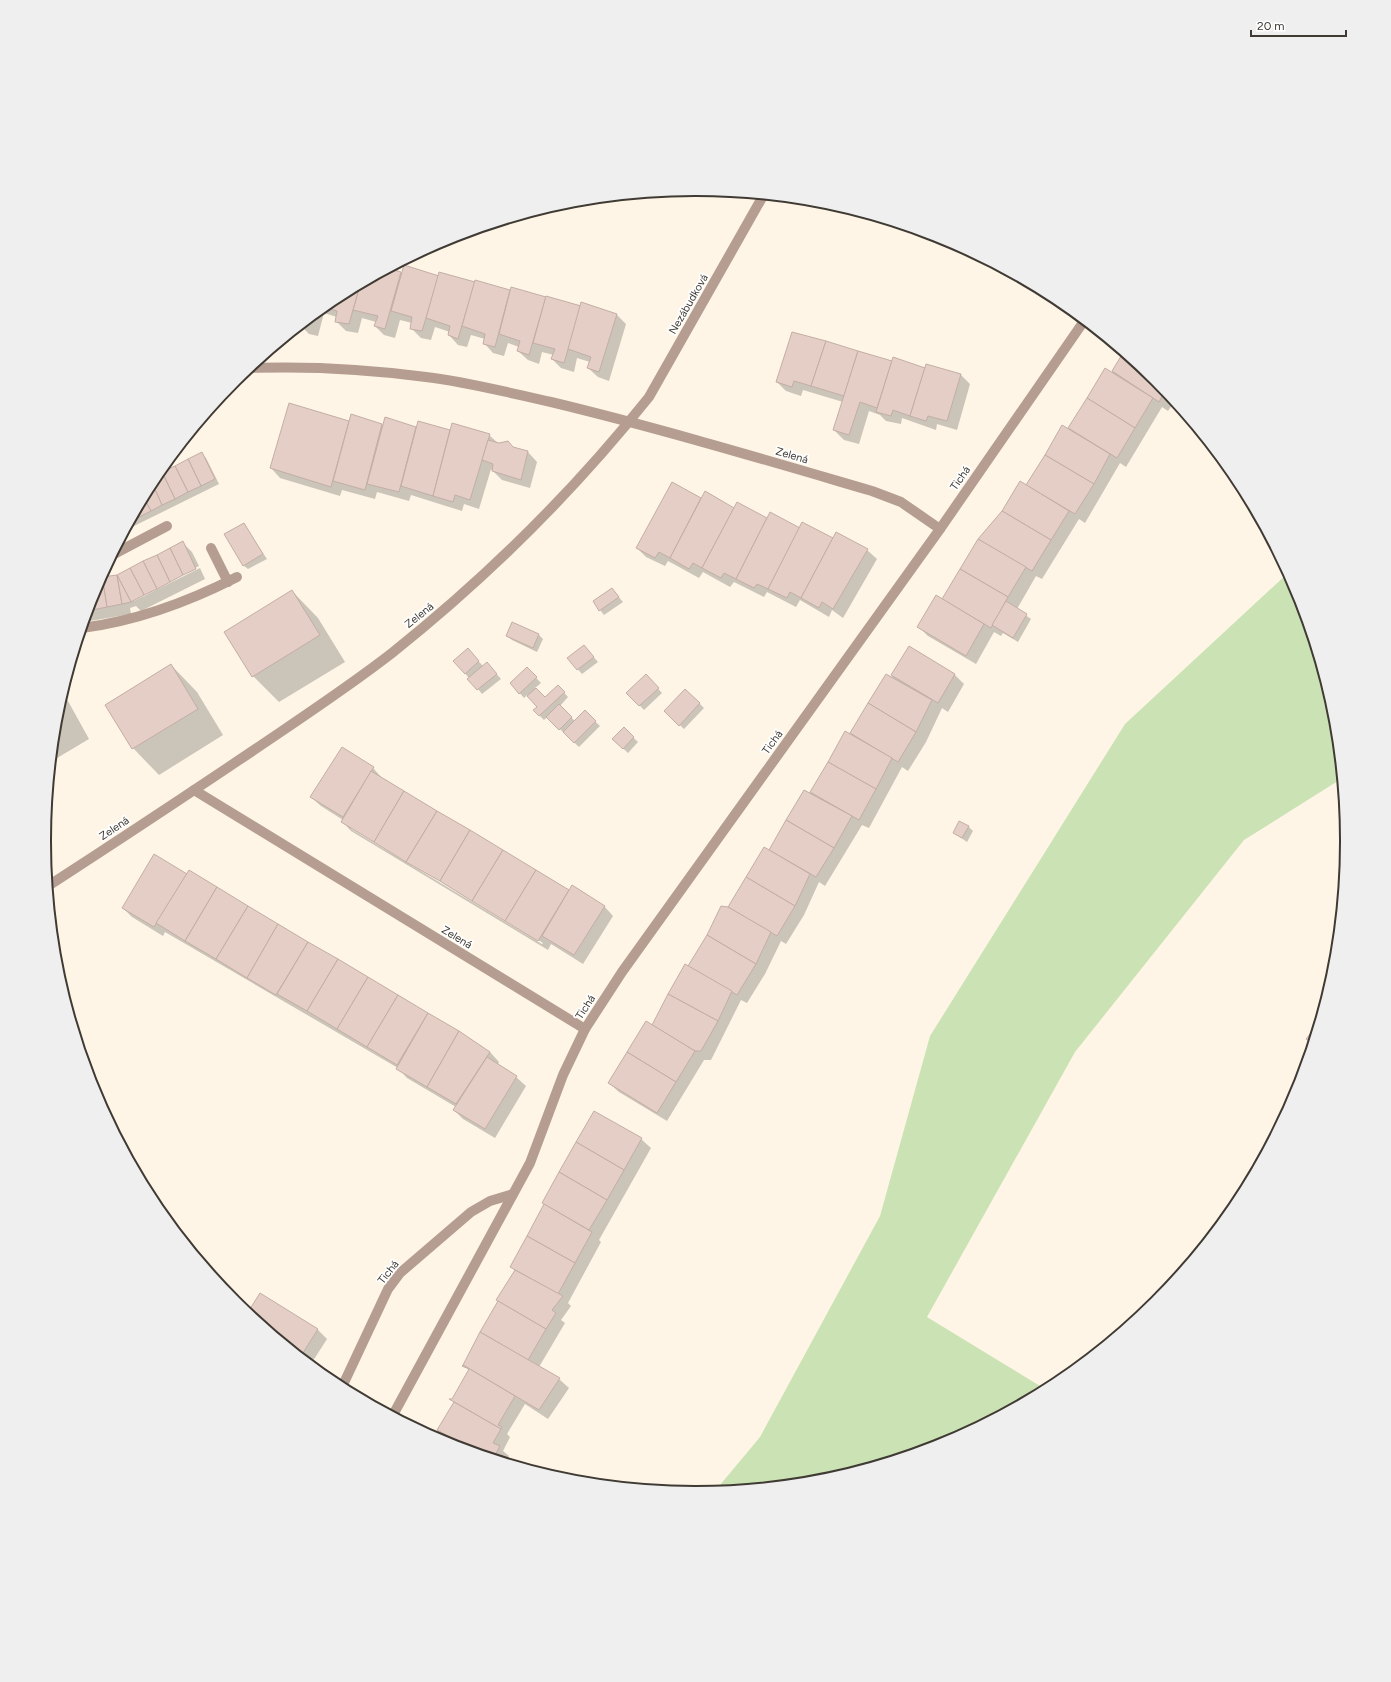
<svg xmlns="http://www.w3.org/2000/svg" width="1391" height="1682" font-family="Figtree,sans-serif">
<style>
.green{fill:#cbe3b4}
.shadow{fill:#0003;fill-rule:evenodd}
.building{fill:#e4cec5;stroke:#c3aea5}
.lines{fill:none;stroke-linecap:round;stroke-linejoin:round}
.minor{stroke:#b59e91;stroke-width:10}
.labels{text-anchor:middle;stroke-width:3.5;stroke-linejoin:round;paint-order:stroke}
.street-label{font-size:11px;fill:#3f3a33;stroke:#fff}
.rim{fill:none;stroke:#3f3a33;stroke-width:2}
</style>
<rect width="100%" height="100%" fill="#fef5e6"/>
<polygon class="green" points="1288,573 1297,592 1335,714 1341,779 1244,840 1075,1052 927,1317 1045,1389 945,1443 822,1480 715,1491 760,1437 880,1216 930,1036 1125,724"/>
<g class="shadow">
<polygon points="389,269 402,273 440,277 475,284 476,281 511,291 582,308 582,304 617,315 626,324 609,381 598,377 588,368 590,362 577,358 574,372 561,368 552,359 554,355 542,352 539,364 528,360 518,351 519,347 508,343 504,356 493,353 484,343 485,339 471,335 467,347 458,345 449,335 450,332 435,327 431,340 421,338 411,328 412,323 400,320 395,338 384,335 375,326 376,322 362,318 358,333 346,331 336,321 337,317 324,313 318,336 309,334 301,326 334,299"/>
<polygon points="1124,354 1156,380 1174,402 1168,411 1162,407 1126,467 1120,463 1085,523 1079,519 1042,579 1036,576 1017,609 1031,619 1018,642 1003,633 1001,636 994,632 976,664 928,636 919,627 942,600 1069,430 1106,369 1112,373"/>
<polygon points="892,363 961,375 970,384 957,430 937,424 936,430 902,418 901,424 886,421 880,415 869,411 859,444 844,440 834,430 843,402 803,390 801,396 786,391 777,382"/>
<polygon points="290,404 349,423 351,416 383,425 385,418 417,429 419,422 450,431 489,435 499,444 528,452 537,462 530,488 502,480 491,469 479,509 464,504 462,511 411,495 409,501 377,492 375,499 342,490 340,496 280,478 271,468"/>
<polygon points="202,454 206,458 219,484 128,529 156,476"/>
<polygon points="672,483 701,499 867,550 877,559 843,618 832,610 829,617 800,600 796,607 767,592 764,597 734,582 730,587 703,572 699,578 668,561 665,566 646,557 637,548"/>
<polygon points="243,524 267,559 248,569 243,565"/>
<polygon points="183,543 192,552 199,566 134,599 134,601 200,568 205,579 141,611 136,606 130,608 131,614 84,622 94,591 101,579 117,576"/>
<polygon points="612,589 623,602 604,615 600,610"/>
<polygon points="292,591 318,618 345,662 279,702 253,676"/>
<polygon points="538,634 543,639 537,652 512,640 507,636"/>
<polygon points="584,646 598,662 582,674 568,658"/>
<polygon points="910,647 955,675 964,684 948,712 942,708 926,742 908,771 902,767 869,828 862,825 825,886 819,882 804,915 786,944 781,941 765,974 747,1003 741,1000 711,1060 704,1060 667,1121 619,1092 609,1083 652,1027 689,967 769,851 804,791 811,793 845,732 851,735 887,675 892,677"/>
<polygon points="468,650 483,666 491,668 501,679 482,694 455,661"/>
<polygon points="171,665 197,692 223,735 159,775 133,748"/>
<polygon points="527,668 541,683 535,688 545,698 558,686 568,697 560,706 575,721 585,712 600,726 579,747 547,717 544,720 534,710 539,707 527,695 524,698 511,683"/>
<polygon points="646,676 662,693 644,710 628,693"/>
<polygon points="686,690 704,708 684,729 665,711"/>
<polygon points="63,692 89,739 52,761 57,714"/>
<polygon points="624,729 638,742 628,753 613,739"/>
<path d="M373,768L382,778L569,892L604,906L613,916L583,964L551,944L548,950L351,831L342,821L343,820L321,806L311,797ZM351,827L543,943L542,944L351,829Z"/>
<polygon points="969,827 973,831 967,842 954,833"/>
<polygon points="189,872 458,1032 490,1052 499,1062 498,1064 516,1077 526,1086 495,1138 463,1119 454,1110 456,1107 407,1078 398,1068 165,932 163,936 132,917 123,908 187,875"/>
<polygon points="641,1139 651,1148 599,1240 601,1242 568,1303 571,1306 561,1320 565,1323 539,1367 559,1379 569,1388 548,1419 525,1404 507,1434 510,1437 503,1451 509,1456 506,1461 446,1443 439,1430 455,1402 469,1370 464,1365 499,1302 497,1300 516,1271 511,1266 545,1205"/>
<polygon points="260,1295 318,1330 327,1339 311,1364 249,1313"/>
</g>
<g class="building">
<polygon points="404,265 439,276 422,331 410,329 412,317 391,311"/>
<polygon points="391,269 401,272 385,329 374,326 378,316 353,310 360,285"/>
<polygon points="439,272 475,282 458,339 448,335 450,326 426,318"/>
<polygon points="475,280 510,290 495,347 483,344 485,334 462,326"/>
<polygon points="360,285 349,324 335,322 337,311 324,307 334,299"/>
<polygon points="511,287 546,297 529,355 517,351 520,341 499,334"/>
<polygon points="546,296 581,306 564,363 551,359 555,349 533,343"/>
<polygon points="581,302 617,314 599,372 587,368 591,357 568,349"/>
<polygon points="792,332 826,341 811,386 794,381 792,387 776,382"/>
<polygon points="826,341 858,351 844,396 811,386"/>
<polygon points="858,351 892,361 877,408 860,402 849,435 833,430"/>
<polygon points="1123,353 1156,380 1165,391 1159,402 1112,371"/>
<polygon points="893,357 925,368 910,416 893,410 891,416 876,412"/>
<polygon points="926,364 961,374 947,421 928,416 926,421 910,416"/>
<polygon points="1105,368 1153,398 1135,428 1087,398"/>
<polygon points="1087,398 1135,428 1117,458 1068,428"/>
<polygon points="289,403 349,421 331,487 270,468"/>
<polygon points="351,414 382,424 365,490 333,481"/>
<polygon points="385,417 416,427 399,492 367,484"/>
<polygon points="418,421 450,430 433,496 401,486"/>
<polygon points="452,423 490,434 470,500 455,495 453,502 433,496"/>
<polygon points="1062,425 1110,454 1094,484 1045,455"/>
<polygon points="488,440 499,443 508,441 513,447 528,451 521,480 492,471 493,464 482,460"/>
<polygon points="202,452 215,479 201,486 188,459"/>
<polygon points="1045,455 1094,484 1075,514 1026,485"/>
<polygon points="188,459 201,486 188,492 175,466"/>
<polygon points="175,466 188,492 175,499 162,472"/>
<polygon points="162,472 175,499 162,505 152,483 158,474"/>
<polygon points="1020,481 1069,511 1051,540 1002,511"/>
<polygon points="672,482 701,498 670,558 659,552 655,558 636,548"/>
<polygon points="152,483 162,505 151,511 144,498"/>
<polygon points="705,491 734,508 702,568 693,563 689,569 670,558"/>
<polygon points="144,498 151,511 137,518 135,514"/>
<polygon points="737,502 767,518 736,579 724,573 721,578 702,568"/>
<polygon points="1002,511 1051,540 1032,571 978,539"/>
<polygon points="770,512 800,528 768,589 757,584 754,588 736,579"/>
<polygon points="802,522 833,538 801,598 790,592 787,598 768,589"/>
<polygon points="244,523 263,554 243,566 224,534"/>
<polygon points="836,532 868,549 833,609 822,602 819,608 801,598"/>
<polygon points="978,539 1026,567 1008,597 960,569"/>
<polygon points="183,541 196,569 183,575 170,548"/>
<polygon points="170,548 183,575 170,582 157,555"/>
<polygon points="157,555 170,582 157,589 143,561"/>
<polygon points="143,561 157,589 144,595 130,568"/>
<polygon points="130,568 144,595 131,602 117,575"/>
<polygon points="960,569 1008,597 991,628 942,599"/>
<polygon points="117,575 122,604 107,607 102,577"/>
<polygon points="117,575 131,602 122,604"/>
<polygon points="102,577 107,607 92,610 90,602 94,591"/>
<polygon points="612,588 619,597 599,611 593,601"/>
<polygon points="292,590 320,635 252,677 224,632"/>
<polygon points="936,595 984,624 966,656 917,627"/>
<polygon points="1006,601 1027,614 1013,638 992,625"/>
<polygon points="512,622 539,634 533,648 506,636"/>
<polygon points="584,645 594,657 577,670 567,658"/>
<polygon points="909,646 955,674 938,703 891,675"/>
<polygon points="468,648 479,661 465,674 453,661"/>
<polygon points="487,662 497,674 477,690 467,679"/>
<polygon points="171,664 198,709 132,749 105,705"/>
<polygon points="527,667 537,677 519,694 510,683"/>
<polygon points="646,674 659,688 639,706 626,693"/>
<polygon points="886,674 932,700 916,732 868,703"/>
<polygon points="558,685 565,692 539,716 533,710 537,707 527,696 536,688 545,697"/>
<polygon points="685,689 700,703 679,726 664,711"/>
<polygon points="868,703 916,732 898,762 850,733"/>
<polygon points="559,704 572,717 559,730 546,717"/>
<polygon points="585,710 596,721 574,743 563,732"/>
<polygon points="624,727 634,737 623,749 612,739"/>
<polygon points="845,731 892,758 876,789 828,762"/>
<polygon points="342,747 374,767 343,817 310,797"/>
<polygon points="828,762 876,789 859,820 810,792"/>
<polygon points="371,771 404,791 374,842 341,822"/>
<polygon points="804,790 852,816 834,848 786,820"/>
<polygon points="404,791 437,811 406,862 374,842"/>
<polygon points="437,811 470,830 440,881 406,862"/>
<polygon points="786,820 834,848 816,877 769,850"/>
<polygon points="959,821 969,826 962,838 953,833"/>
<polygon points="470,830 503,850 472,901 440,881"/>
<polygon points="764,847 810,874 795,906 746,877"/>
<polygon points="503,850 536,870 505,921 472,901"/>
<polygon points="154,854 187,874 154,927 122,908"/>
<polygon points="189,870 217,887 185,941 156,923"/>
<polygon points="536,870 569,890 538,941 505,921"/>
<polygon points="746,877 795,906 777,936 728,907"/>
<polygon points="572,885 605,906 574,955 542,936"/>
<polygon points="217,887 248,906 216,959 185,941"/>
<polygon points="248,906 278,924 247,978 216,959"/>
<polygon points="721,906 728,907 771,932 756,964 707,935"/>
<polygon points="278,924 308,942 276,995 247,978"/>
<polygon points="707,935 756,964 737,995 688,966"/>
<polygon points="308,942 338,959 307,1011 277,994"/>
<polygon points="338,959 368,977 337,1029 307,1011"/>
<polygon points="685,964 732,991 718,1021 668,994"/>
<polygon points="368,977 398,995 367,1047 337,1029"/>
<polygon points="668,994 718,1021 701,1051 695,1051 652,1025"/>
<polygon points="398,995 428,1013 397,1065 367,1047"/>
<polygon points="428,1013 459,1031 427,1087 396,1069"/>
<polygon points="646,1021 695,1051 676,1082 627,1052"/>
<polygon points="1318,1024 1312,1043 1306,1039"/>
<polygon points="459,1031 490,1052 456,1104 427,1087"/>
<polygon points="627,1052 676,1082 657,1113 608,1083"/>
<polygon points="487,1057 517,1076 485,1129 453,1110"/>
<polygon points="594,1111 642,1138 624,1170 576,1142"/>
<polygon points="576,1142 624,1170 607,1200 559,1172"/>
<polygon points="559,1172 607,1200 589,1230 542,1203"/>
<polygon points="544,1204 592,1232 575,1263 527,1236"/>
<polygon points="527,1236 575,1263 558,1294 510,1267"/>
<polygon points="515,1270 563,1296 552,1310 556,1313 546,1329 496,1300"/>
<polygon points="260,1293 318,1329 301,1356 248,1312"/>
<polygon points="498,1301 546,1329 528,1360 480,1332"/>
<polygon points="480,1332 560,1378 539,1410 463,1365"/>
<polygon points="463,1365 515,1396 498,1425 502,1427 501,1429 449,1399 452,1399 469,1369 462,1366"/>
<polygon points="454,1402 501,1429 493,1443 500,1446 494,1457 476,1452 437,1430"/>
<polygon points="439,1431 476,1452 446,1443 435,1437"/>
</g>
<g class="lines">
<g class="minor">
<path d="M250,368C308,366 367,369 426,377C468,382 510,393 551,402C659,428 766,460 872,491L901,502L940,529"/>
<polyline points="211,548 228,582"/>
<polyline points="114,554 167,526"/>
<path d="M82,628C137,621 188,602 237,577"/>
<polyline points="194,790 585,1029"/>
<path d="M48,886C116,842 184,797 251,752C298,720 347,688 392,653C486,578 574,491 649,397L763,196"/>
<polyline points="342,1387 388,1289 400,1273 471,1212 490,1201 513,1194"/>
<polyline points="393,1415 530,1163 563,1075 585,1029 622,972 940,529 1084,321"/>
</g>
</g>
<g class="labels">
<g class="street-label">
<text transform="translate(688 304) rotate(-60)" y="4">Nezábudková</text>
<text transform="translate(792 455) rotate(16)" y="4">Zelená</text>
<text transform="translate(960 478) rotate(-55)" y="4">Tichá</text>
<text transform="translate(419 615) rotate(-39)" y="4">Zelená</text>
<text transform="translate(772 742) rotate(-54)" y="4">Tichá</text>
<text transform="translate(114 828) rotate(-34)" y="4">Zelená</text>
<text transform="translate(457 937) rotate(31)" y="4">Zelená</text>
<text transform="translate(585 1007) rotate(-57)" y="4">Tichá</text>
<text transform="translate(388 1272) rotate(-52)" y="4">Tichá</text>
</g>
</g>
<path d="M0 0H1391V1682H0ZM695 196H696A644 644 0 0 1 1340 840V842A644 644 0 0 1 696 1486H695A644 644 0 0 1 51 842V840A644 644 0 0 1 695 196Z" fill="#f0efef" fill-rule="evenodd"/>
<path class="rim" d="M695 196H696A644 644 0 0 1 1340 840V842A644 644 0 0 1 696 1486H695A644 644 0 0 1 51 842V840A644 644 0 0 1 695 196Z"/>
<path d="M1251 30v6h95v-6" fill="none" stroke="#3f3a33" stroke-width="2"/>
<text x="1257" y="30" font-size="12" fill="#3f3a33" stroke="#ffffff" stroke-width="3" paint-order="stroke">20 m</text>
</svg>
